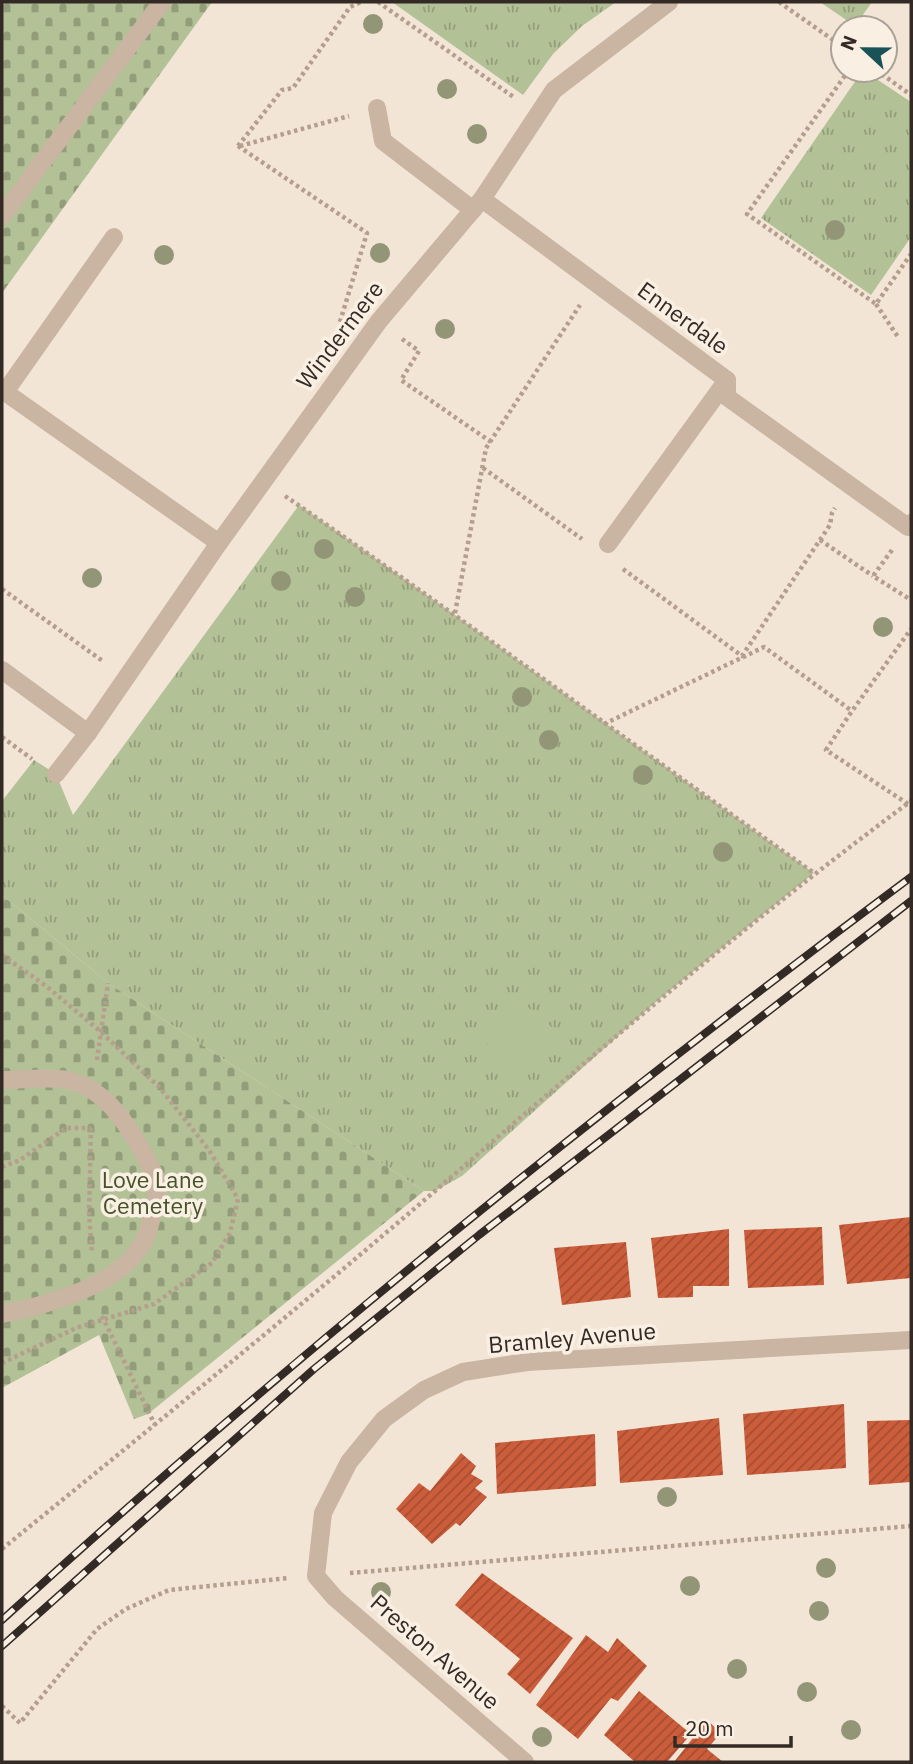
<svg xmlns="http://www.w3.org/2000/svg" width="913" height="1764" font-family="'IBM Plex Sans',sans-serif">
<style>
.grass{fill:url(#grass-tufts)}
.cemetery{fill:url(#cemetery-stones)}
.pitch{fill:#b3c196}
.building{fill:url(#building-hatch)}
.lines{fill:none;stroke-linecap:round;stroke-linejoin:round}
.path{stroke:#b59e8d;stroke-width:4.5;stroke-dasharray:3.5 3.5;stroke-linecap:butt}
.minor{stroke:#cab4a2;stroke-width:18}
.rail-casing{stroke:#342a25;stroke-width:8}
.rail{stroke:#f9efe3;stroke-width:5;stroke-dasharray:16;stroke-linecap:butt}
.tree{fill:#929576}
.labels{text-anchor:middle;stroke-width:7;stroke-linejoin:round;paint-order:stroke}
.street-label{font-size:23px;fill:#342a25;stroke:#f9efe3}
.park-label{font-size:23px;fill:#445328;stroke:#f9efe3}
</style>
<defs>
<pattern id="grass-tufts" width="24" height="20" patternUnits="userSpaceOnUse" patternTransform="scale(1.75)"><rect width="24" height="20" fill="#b3c196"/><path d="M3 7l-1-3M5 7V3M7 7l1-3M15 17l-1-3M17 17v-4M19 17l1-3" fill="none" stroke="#929d7a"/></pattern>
<pattern id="cemetery-stones" width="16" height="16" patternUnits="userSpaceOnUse" patternTransform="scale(1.75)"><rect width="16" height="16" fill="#b3c196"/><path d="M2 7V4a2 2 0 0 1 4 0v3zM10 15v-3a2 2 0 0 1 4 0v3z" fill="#929d7a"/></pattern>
<pattern id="building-hatch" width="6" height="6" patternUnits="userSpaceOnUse" patternTransform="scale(1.75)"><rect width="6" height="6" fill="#cb5d3b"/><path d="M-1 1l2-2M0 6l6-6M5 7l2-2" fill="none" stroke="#a64d31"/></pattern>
</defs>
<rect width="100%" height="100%" fill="#f2e5d6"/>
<g class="grass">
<polygon points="392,2 616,2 582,26 553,54 523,95"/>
<polygon points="820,2 872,2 855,26"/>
<polygon points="863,70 911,102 911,237 871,295 761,218"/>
<path d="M299,505C472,625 642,751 814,873L656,1002L462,1176L435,1191H424L108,983L2,895V801L34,760L56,774L73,815Z"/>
</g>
<g class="cemetery">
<polygon points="2,2 212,2 2,293"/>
<polygon points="2,895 108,983 424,1191 148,1414 134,1419 99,1335 2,1388"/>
</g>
<polygon class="pitch" points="519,1000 560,1034 525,1079 484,1041"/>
<g class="building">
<polygon points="911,1217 911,1278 847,1284 839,1225"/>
<polygon points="822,1227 824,1285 748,1288 744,1230"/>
<polygon points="729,1229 729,1286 693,1286 693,1297 658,1298 651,1238"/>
<polygon points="626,1242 631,1297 562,1305 554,1248"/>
<polygon points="844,1404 846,1468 747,1475 743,1414"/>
<polygon points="719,1418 723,1475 620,1483 617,1431"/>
<polygon points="911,1420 911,1482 869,1485 867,1421"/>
<polygon points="595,1434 596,1486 497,1494 495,1443"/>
<polygon points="461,1453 476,1466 471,1474 483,1481 475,1488 487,1497 460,1526 456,1523 432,1544 396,1509 419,1483 430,1491"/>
<polygon points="482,1573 573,1638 530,1694 507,1674 520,1659 455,1605"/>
<polygon points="586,1635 608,1652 617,1638 647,1666 618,1701 611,1698 578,1739 536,1705"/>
<polygon points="639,1691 691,1734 667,1762 635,1762 604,1735"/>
<polygon points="707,1720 721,1733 707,1749 723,1762 674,1762"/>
</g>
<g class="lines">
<g class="path">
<polyline points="378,2 515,98"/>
<polyline points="779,2 843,47"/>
<polyline points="849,70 747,214 876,304 911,254"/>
<polyline points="876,70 911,95"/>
<polyline points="238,146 367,233 339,325"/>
<polyline points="238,146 282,90 293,88 350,7 361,2"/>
<polyline points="240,146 349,116"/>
<polyline points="876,304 898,337"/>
<polyline points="402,339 419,351 401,380 491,442"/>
<polyline points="483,468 582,539"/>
<path d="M285,496C464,619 637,748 814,873"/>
<polyline points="820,540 873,576"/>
<polyline points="892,550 873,576 911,600"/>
<polyline points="623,569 742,656 830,525 832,513 835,508"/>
<polyline points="2,589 104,662"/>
<polyline points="455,613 486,448 580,305"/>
<polyline points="604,724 764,647 852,711"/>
<polyline points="2,737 32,759"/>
<polyline points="908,804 826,750 852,711 911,629"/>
<polyline points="2,955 46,986 100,1031 160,1088 209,1150 238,1199 230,1233 212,1263 154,1304 76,1328 2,1363"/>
<polyline points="97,1060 108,983"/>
<polyline points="91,1128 89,1213 92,1253"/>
<polyline points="2,1167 20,1160 66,1128 91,1128"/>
<polyline points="102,1316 155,1425"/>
<path d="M2,1549C147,1431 293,1313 435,1191C591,1057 746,923 911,801"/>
<polyline points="350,1573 911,1526"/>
<polyline points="2,1706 20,1723 97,1629 126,1609 169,1590 289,1578"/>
</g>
<g class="minor">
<polyline points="377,108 383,141 473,210"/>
<polyline points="482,199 727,380 727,397 908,527 911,523"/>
<polyline points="2,216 162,2"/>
<polyline points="114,237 5,392 219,543"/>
<polyline points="608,544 727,380"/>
<polyline points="2,670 88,733"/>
<polyline points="56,774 88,733 219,543 379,321 482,199 554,90 669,2"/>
<path d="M2,1080C22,1080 47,1076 67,1080C115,1090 138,1144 159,1183C155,1199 152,1227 144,1241C120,1286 48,1305 2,1314"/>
<polyline points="525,1762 335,1598 316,1576 323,1513 349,1462 384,1419 424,1390 463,1372 527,1362 911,1340"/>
</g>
<defs>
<g id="rail">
<path d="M2,1620C292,1356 597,1111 911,877"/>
<polyline points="2,1646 314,1369 479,1235 911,901"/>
</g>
</defs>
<use href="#rail" class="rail-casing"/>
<use href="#rail" class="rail"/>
</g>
<g class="tree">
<circle cx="373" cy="24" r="10"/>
<circle cx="447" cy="89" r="10"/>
<circle cx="477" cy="134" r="10"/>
<circle cx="835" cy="230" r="10"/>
<circle cx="380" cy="253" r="10"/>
<circle cx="164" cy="255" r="10"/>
<circle cx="445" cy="329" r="10"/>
<circle cx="324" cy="549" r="10"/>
<circle cx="92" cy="578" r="10"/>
<circle cx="281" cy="581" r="10"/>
<circle cx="355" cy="597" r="10"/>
<circle cx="883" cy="627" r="10"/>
<circle cx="522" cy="697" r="10"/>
<circle cx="549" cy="740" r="10"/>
<circle cx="643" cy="775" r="10"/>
<circle cx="723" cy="852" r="10"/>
<circle cx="667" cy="1497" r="10"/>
<circle cx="826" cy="1568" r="10"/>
<circle cx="690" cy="1586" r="10"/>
<circle cx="381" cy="1592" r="10"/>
<circle cx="819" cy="1611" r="10"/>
<circle cx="737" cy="1669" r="10"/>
<circle cx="807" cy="1692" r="10"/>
<circle cx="851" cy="1730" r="10"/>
<circle cx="542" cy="1737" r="10"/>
</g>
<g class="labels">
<g class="street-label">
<text transform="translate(683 318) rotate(36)" y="8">Ennerdale</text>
<text transform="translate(340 335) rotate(-53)" y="8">Windermere</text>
<text transform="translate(572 1338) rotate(-5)" y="8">Bramley Avenue</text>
<text transform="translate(435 1652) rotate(41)" y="8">Preston Avenue</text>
</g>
<g class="park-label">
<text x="153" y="1188">Love Lane<tspan x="153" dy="26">Cemetery</tspan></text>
</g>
</g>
<rect width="913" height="1764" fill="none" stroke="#342a25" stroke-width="7"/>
<g transform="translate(864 49) rotate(292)"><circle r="33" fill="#f9efe3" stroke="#aaa097" stroke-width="2"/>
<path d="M0-5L12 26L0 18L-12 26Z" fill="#195357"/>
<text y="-10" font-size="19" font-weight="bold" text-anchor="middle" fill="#342a25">N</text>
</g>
<path d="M675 1736v10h116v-10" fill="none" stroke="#342a25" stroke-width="3.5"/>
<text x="685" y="1736" font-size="21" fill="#342a25" stroke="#f9efe3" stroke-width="5" paint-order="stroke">20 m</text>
</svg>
